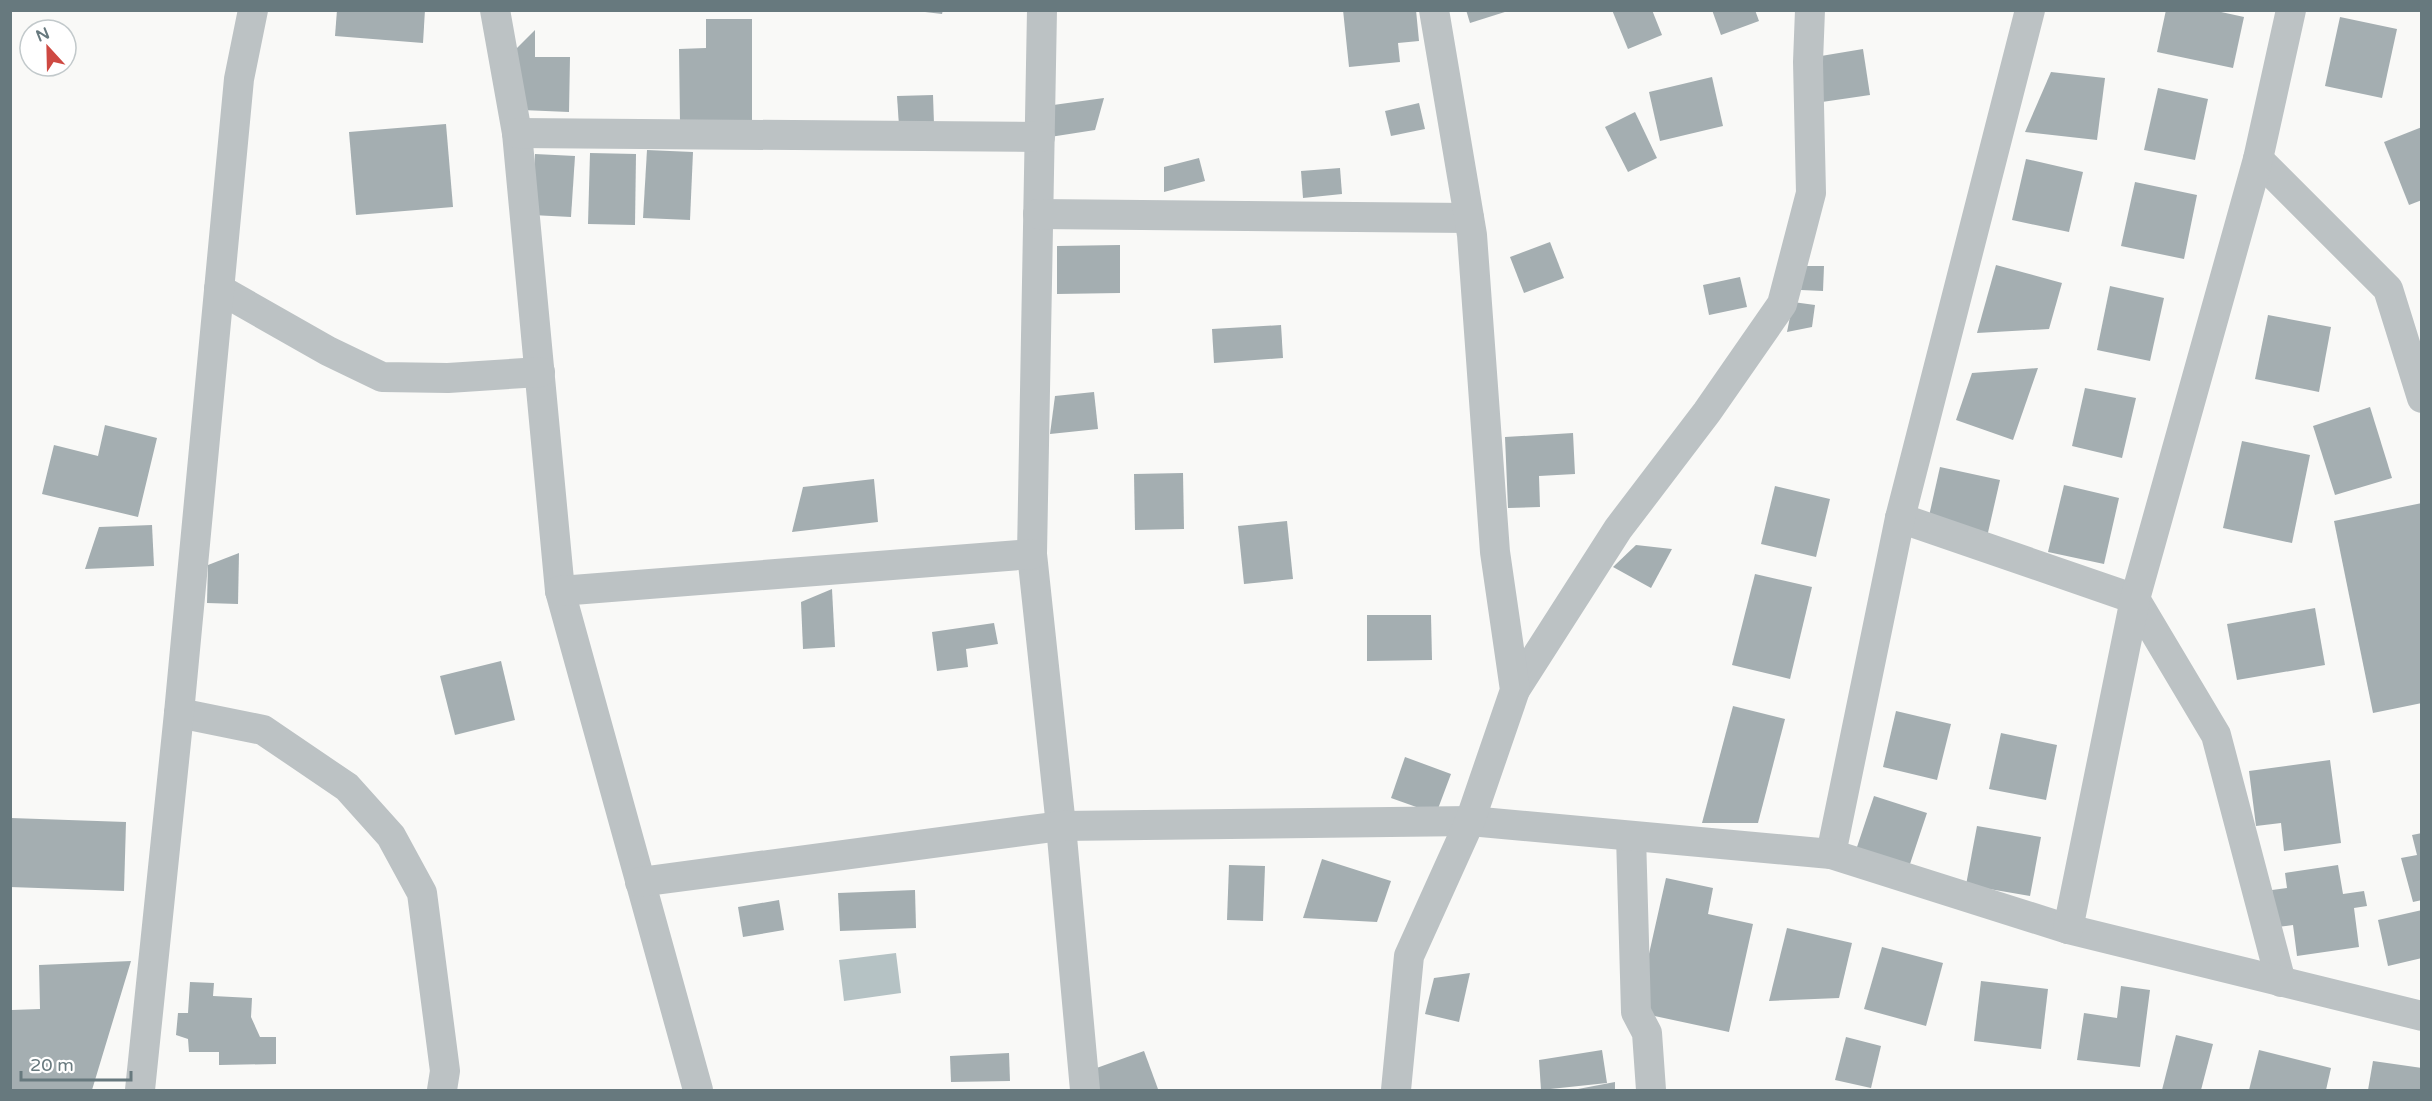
<svg xmlns="http://www.w3.org/2000/svg" width="2432" height="1101" font-family="'Varela Round',sans-serif">
<style>
.water{fill:#b5c2c4}
.building{fill:#a4aeb1}
.lines{fill:none;stroke-linecap:round;stroke-linejoin:round}
.street{stroke:#bcc2c4;stroke-width:30}
</style>
<rect width="100%" height="100%" fill="#f9f9f7"/>
<polygon class="water" points="896,953 901,993 844,1001 839,960"/>
<g class="building">
<polygon points="337,10 425,10 423,43 335,36"/>
<polygon points="908,10 943,10 942,14"/>
<polygon points="1343,10 1416,10 1419,41 1398,43 1400,62 1349,67"/>
<polygon points="1466,10 1508,10 1508,11 1470,23"/>
<polygon points="1612,10 1652,10 1662,35 1628,49"/>
<polygon points="1712,10 1755,10 1759,21 1721,35"/>
<polygon points="2166,10 2212,10 2244,17 2233,68 2157,52"/>
<polygon points="2340,17 2397,29 2382,98 2325,86"/>
<polygon points="706,19 752,19 752,123 680,124 679,49 706,48"/>
<polygon points="535,30 535,57 570,57 569,112 522,110 514,51"/>
<polygon points="1863,49 1870,95 1822,102 1815,57"/>
<polygon points="2051,72 2105,78 2097,140 2025,132"/>
<polygon points="1712,77 1723,126 1660,141 1649,92"/>
<polygon points="2158,88 2208,99 2195,160 2144,150"/>
<polygon points="933,95 934,124 899,126 897,96"/>
<polygon points="1104,98 1095,130 1050,137 1046,106"/>
<polygon points="1419,103 1425,129 1391,136 1385,111"/>
<polygon points="1635,112 1657,158 1628,172 1605,127"/>
<polygon points="446,124 453,207 356,215 349,132"/>
<polygon points="2422,127 2422,200 2409,205 2384,142"/>
<polygon points="647,150 693,152 690,220 643,218"/>
<polygon points="590,153 636,154 635,225 588,224"/>
<polygon points="535,154 575,156 571,217 532,215"/>
<polygon points="1199,158 1205,181 1164,192 1164,167"/>
<polygon points="2026,159 2083,172 2069,232 2012,220"/>
<polygon points="1340,168 1342,194 1303,198 1301,171"/>
<polygon points="2135,182 2197,195 2184,259 2121,246"/>
<polygon points="1550,242 1564,278 1524,293 1510,257"/>
<polygon points="1120,245 1120,293 1057,294 1057,246"/>
<polygon points="1996,265 2062,283 2049,329 1977,333"/>
<polygon points="1802,266 1824,266 1823,291 1801,290"/>
<polygon points="1740,277 1747,307 1709,315 1703,285"/>
<polygon points="2110,286 2164,298 2150,361 2097,350"/>
<polygon points="1793,302 1815,305 1812,327 1787,332"/>
<polygon points="2268,315 2331,327 2319,392 2255,379"/>
<polygon points="1281,325 1283,358 1214,363 1212,329"/>
<polygon points="2038,368 2013,440 1956,420 1972,373"/>
<polygon points="2085,388 2136,398 2122,458 2072,446"/>
<polygon points="1094,392 1098,429 1050,434 1055,396"/>
<polygon points="2370,407 2392,478 2335,495 2313,426"/>
<polygon points="105,425 157,438 138,517 42,494 54,445 98,456"/>
<polygon points="1573,433 1575,474 1539,476 1540,507 1508,508 1505,437"/>
<polygon points="2242,441 2310,455 2292,543 2223,528"/>
<polygon points="1940,467 2000,480 1987,537 1927,525"/>
<polygon points="1183,473 1184,529 1135,530 1134,474"/>
<polygon points="874,479 878,522 792,532 803,487"/>
<polygon points="2064,485 2119,498 2104,564 2048,552"/>
<polygon points="1775,486 1830,499 1816,557 1761,544"/>
<polygon points="2422,503 2422,703 2373,713 2334,521"/>
<polygon points="1287,521 1293,579 1244,584 1238,526"/>
<polygon points="152,525 154,566 85,569 99,527"/>
<polygon points="1636,545 1672,549 1651,588 1613,567"/>
<polygon points="239,553 238,604 207,603 208,565"/>
<polygon points="1755,574 1812,587 1790,679 1732,665"/>
<polygon points="832,589 835,647 803,649 801,602"/>
<polygon points="2315,608 2325,665 2237,680 2227,624"/>
<polygon points="1367,615 1431,615 1432,660 1367,661"/>
<polygon points="994,623 998,644 966,649 968,667 937,671 932,632"/>
<polygon points="501,661 515,720 455,735 440,676"/>
<polygon points="1733,706 1785,719 1758,823 1702,823"/>
<polygon points="1896,711 1951,724 1937,780 1883,767"/>
<polygon points="2001,733 2057,745 2046,800 1989,789"/>
<polygon points="1405,757 1451,774 1436,814 1391,798"/>
<polygon points="2330,760 2341,843 2284,851 2281,823 2256,826 2249,771"/>
<polygon points="1874,796 1927,813 1908,870 1855,853"/>
<polygon points="11,818 126,822 124,891 10,887"/>
<polygon points="1977,826 2041,837 2030,896 1966,885"/>
<polygon points="2422,833 2422,900 2413,902 2401,858 2417,855 2412,835"/>
<polygon points="1322,859 1391,881 1377,922 1303,918"/>
<polygon points="1229,865 1265,866 1263,921 1227,920"/>
<polygon points="2338,865 2343,894 2364,891 2367,906 2354,908 2359,947 2297,956 2293,925 2277,927 2272,890 2287,888 2285,873"/>
<polygon points="1666,878 1713,888 1708,914 1753,924 1729,1032 1636,1012"/>
<polygon points="915,890 916,928 840,931 838,893"/>
<polygon points="779,900 784,930 743,937 738,907"/>
<polygon points="2422,910 2422,958 2388,966 2378,920"/>
<polygon points="1787,928 1852,943 1839,998 1769,1001"/>
<polygon points="1882,947 1943,963 1926,1026 1864,1009"/>
<polygon points="131,961 92,1090 10,1090 10,1014 12,1010 40,1009 39,965"/>
<polygon points="1470,973 1459,1022 1425,1014 1434,978"/>
<polygon points="1981,981 2048,989 2041,1049 1974,1041"/>
<polygon points="190,982 214,983 213,996 252,998 251,1017 260,1037 276,1037 276,1064 219,1065 219,1052 189,1052 188,1039 176,1035 178,1013 188,1013"/>
<polygon points="2121,986 2150,990 2140,1067 2077,1060 2084,1013 2117,1018"/>
<polygon points="2176,1035 2213,1044 2201,1090 2162,1090"/>
<polygon points="1846,1037 1881,1046 1871,1088 1835,1080"/>
<polygon points="1602,1050 1607,1083 1541,1090 1539,1060"/>
<polygon points="2259,1050 2331,1068 2326,1090 2249,1090"/>
<polygon points="1144,1051 1158,1089 1098,1090 1091,1070"/>
<polygon points="1009,1053 1010,1081 951,1082 950,1056"/>
<polygon points="2373,1061 2422,1068 2422,1090 2368,1090"/>
<polygon points="1615,1082 1615,1090 1578,1090 1578,1089"/>
</g>
<g class="lines">
<g class="street">
<polyline points="495,10 517,133 560,591 698,1090"/>
<polyline points="1042,10 1032,554 1061,826 1085,1090"/>
<polyline points="517,133 1040,137"/>
<polyline points="2258,159 2388,289 2422,398"/>
<polyline points="1038,214 1469,218"/>
<polyline points="219,289 328,351 382,377 448,378 540,372"/>
<polyline points="1900,518 2135,599 2216,735 2281,982"/>
<polyline points="560,591 1032,554"/>
<polyline points="1515,690 1618,529 1707,412 1782,304 1811,193 1808,62 1810,10"/>
<polyline points="179,713 263,730 347,787 391,836 422,893 445,1071 442,1090"/>
<polyline points="1631,836 1636,1012 1647,1033 1651,1090"/>
<polyline points="1831,854 1900,518 2030,10"/>
<polyline points="640,882 1061,826 1470,821 1831,854 2068,929 2422,1016"/>
<polyline points="2068,929 2135,599 2258,159 2291,10"/>
<polyline points="140,1090 179,713 239,79 253,10"/>
<polyline points="1396,1090 1409,956 1470,821 1515,690 1495,552 1472,235 1434,10"/>
</g>
</g>
<rect width="2432" height="1101" fill="none" stroke="#67797e" stroke-width="24"/>
<g transform="translate(48 48) rotate(338)"><circle r="28" fill="#ffffff" stroke="#c2c9cb" stroke-width="1.5"/>
<path d="M0-4.5L10 22L0 15L-10 22Z" fill="#ce4942"/>
<text y="-9" font-size="16" font-weight="bold" text-anchor="middle" fill="#67797e">N</text>
</g>
<path d="M21 1071v9h110v-9" fill="none" stroke="#67797e" stroke-width="3"/>
<text x="30" y="1071" font-size="18" fill="#67797e" stroke="#ffffff" stroke-width="4.5" paint-order="stroke">20 m</text>
</svg>
